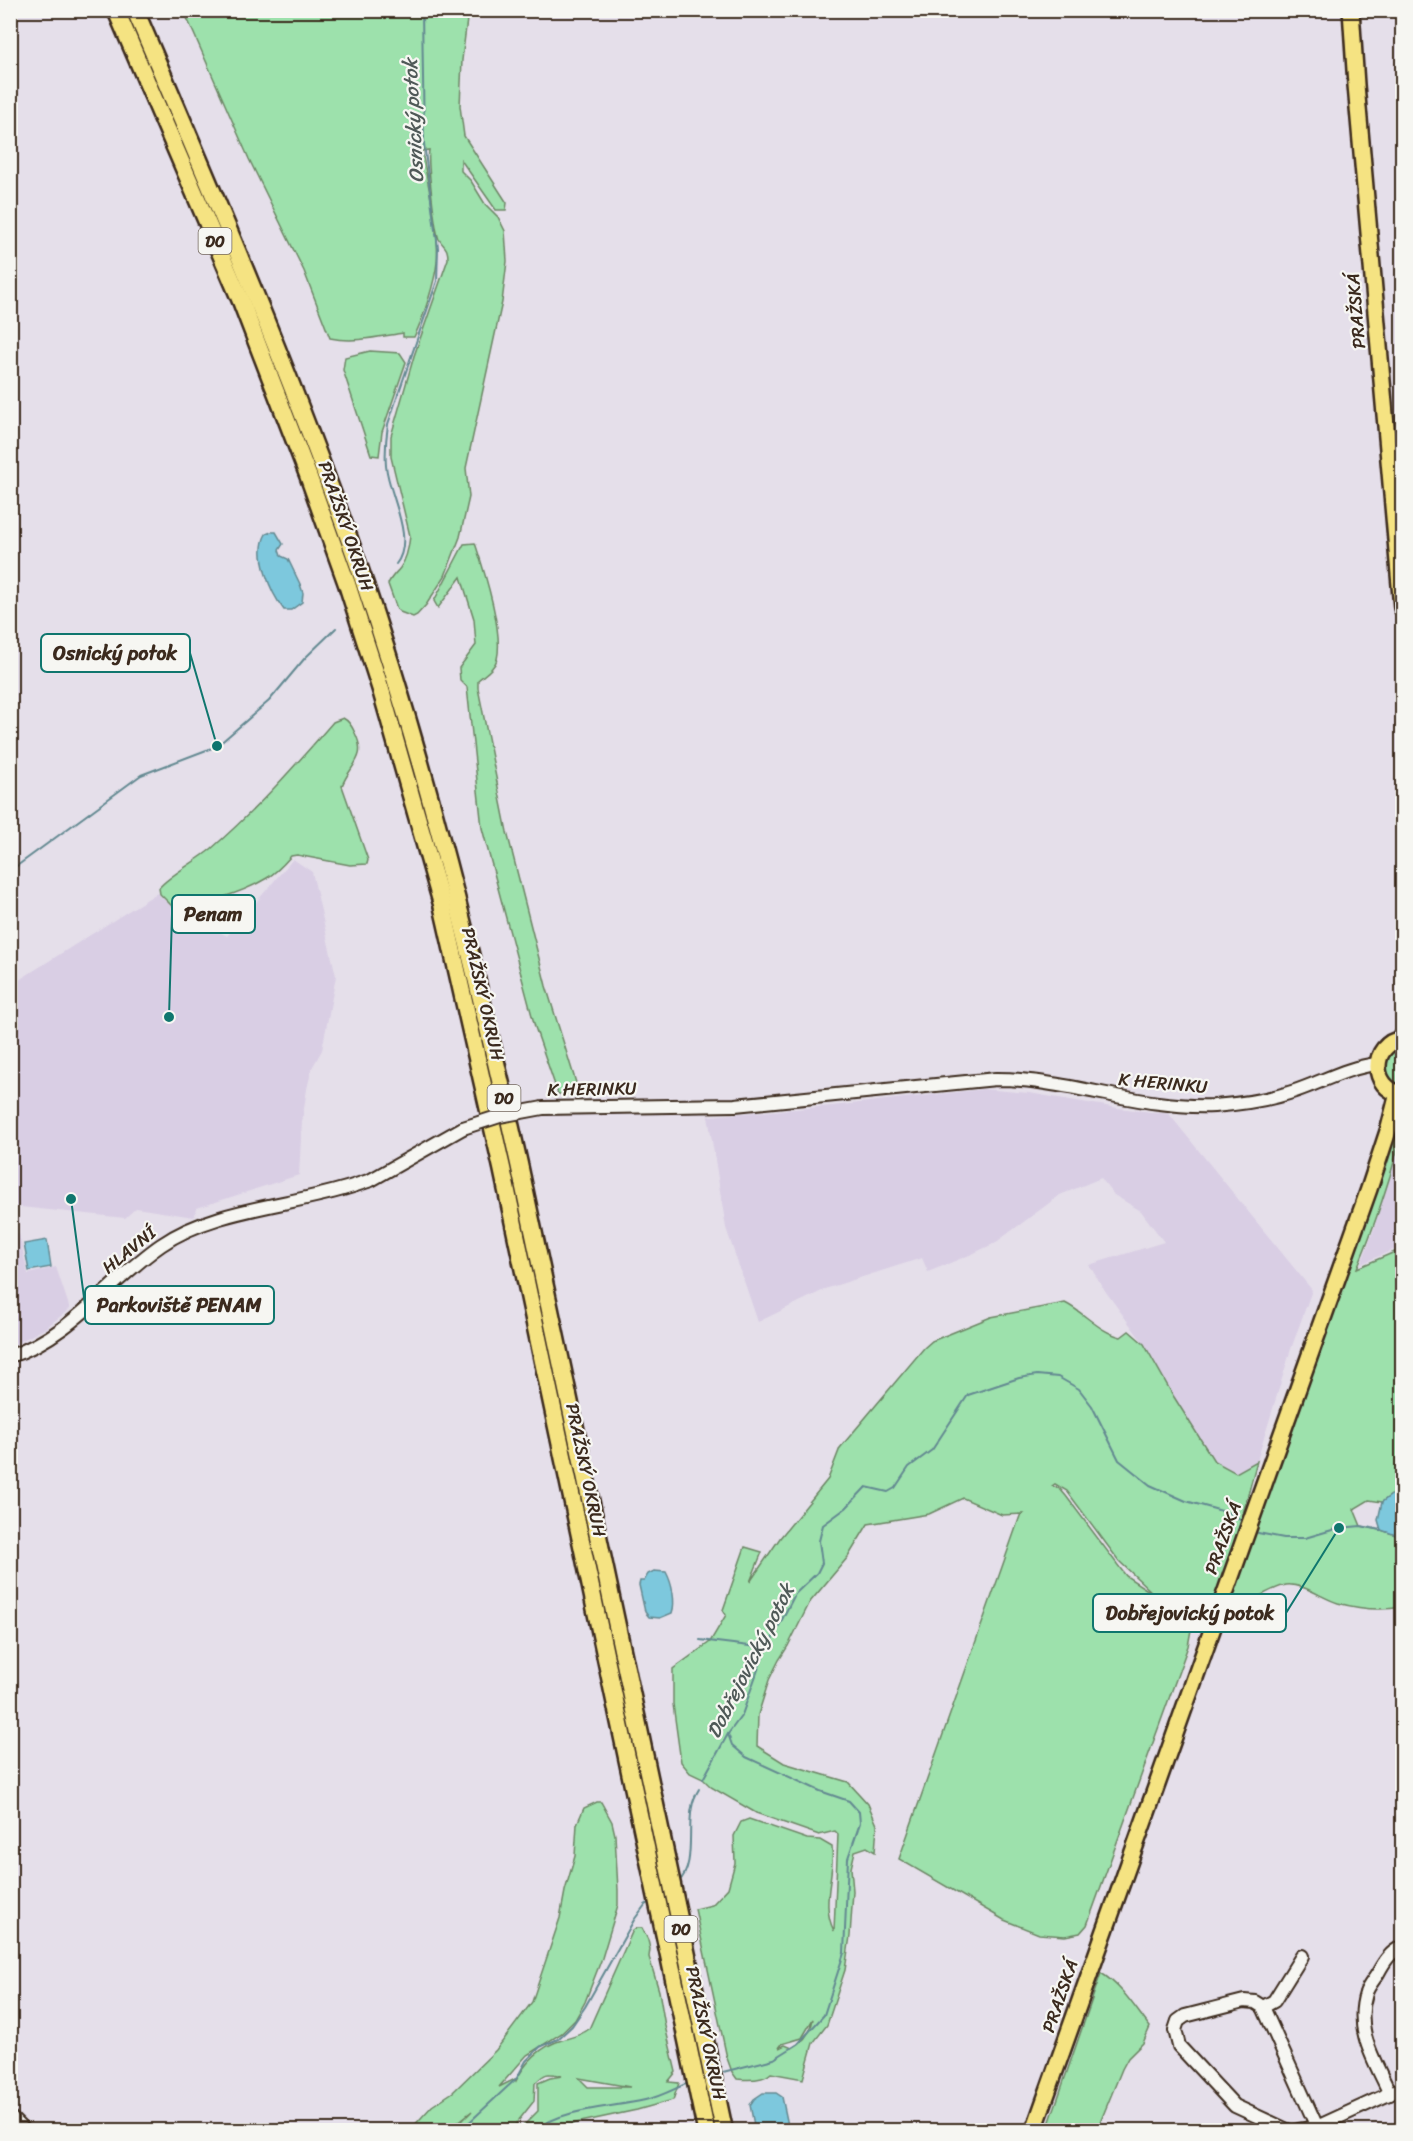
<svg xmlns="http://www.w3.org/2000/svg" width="1413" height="2141" font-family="Sriracha,sans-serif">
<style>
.built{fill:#d9cee4}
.green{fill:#9de1ac;stroke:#6c8665;stroke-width:1.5;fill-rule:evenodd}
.water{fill:#7dc8dd;stroke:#638991;stroke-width:1.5}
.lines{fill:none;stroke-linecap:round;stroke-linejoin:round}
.stream{stroke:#638991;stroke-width:2}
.minor-casing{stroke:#3b2a1e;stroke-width:16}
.major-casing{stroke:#3b2a1e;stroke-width:20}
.highway-casing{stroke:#3b2a1e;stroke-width:21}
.minor{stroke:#f6f6f2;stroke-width:12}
.major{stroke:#f5e382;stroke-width:15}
.highway{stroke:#f5e382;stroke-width:16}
.minor-bridge-casing{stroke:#3b2a1e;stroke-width:16;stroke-linecap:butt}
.minor-bridge{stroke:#f6f6f2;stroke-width:12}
.labels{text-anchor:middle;stroke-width:4.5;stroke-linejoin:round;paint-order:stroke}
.shield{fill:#f6f6f2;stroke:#73675e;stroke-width:1.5}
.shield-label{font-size:16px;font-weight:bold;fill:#3b2a1e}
.street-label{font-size:18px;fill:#3b2a1e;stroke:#f6f6f2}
.water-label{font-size:20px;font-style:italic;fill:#4f5957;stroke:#f6f6f2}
.leader{fill:none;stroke:#0f766e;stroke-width:2}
.callout-dot{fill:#0f766e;stroke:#f6f6f2;stroke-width:2}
.callout{fill:#f6f6f2;stroke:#0f766e;stroke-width:2}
.callout-label{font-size:20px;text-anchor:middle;font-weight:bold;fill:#3b2a1e}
</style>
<rect width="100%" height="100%" fill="#e5dfea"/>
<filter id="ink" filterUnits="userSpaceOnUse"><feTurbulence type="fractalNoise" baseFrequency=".0167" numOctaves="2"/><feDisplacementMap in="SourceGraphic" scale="12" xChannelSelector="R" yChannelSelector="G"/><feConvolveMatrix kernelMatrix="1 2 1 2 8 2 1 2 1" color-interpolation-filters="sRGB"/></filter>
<g filter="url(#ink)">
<g class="built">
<polygon points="293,859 312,872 336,976 322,1050 312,1068 307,1089 302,1121 299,1175 197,1208 194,1217 136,1208 125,1218 11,1206 11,985 157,893 189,922 206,925 227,936"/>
<polygon points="984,1089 1029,1093 1118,1108 1169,1114 1312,1290 1291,1349 1257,1461 1236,1473 1214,1461 1174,1397 1144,1344 1106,1292 1089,1265 1164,1242 1141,1211 1114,1195 1101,1178 1060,1195 995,1243 972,1254 928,1272 922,1258 828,1288 758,1322 726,1228 708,1116 832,1106"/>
<polygon points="1402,1133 1402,1246 1361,1264 1373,1232"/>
<polygon points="10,1231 19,1234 28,1274 56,1267 70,1309 44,1329 11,1346"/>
</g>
<g class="green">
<path d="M184,11H468L462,60L460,106L464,136L507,203L506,210H496L461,160V171L471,181L485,204L498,217L505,231L507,261L502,302L466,468L469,497L460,537L445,576L426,605L417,615L413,617L400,612L397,609L388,584C391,577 395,574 400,568C406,560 409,546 410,536L391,457V436L414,356L448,259C448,246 444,248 439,239C435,231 427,160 429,150L422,151C427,182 440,232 437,262C435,282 423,319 414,337H403V333C378,337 354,343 330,338L304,271L249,159Z"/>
<polygon points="370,351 400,353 406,362 382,432 379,456 371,455 343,370 345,357"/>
<path d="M475,543C484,570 504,631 497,659C495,668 485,674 478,680V688L507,832L546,986L577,1086L590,1094H558L535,1027L482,828L467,687L460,680L459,668L476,645L474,619L461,577L438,608L434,601L464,544Z"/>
<path d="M343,718C349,721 352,726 355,733C368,759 350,764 342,786L368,860L367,864L350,865L297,855L291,856C284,864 277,872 267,878C244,892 199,907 173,907L160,894L159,888C168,876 197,861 211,849C255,811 295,766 333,722Z"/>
<path d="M1402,1046V1088C1389,1084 1387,1076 1384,1064L1390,1052Z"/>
<path d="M1402,1113C1402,1135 1396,1155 1390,1176C1380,1208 1370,1238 1357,1268L1402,1249V1487L1382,1502L1369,1500L1354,1509L1361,1526L1381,1530L1402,1537V1607C1381,1611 1359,1609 1338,1603C1322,1598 1303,1583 1286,1585C1268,1588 1242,1611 1225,1606L1383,1172Z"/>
<path d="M1065,1303C1085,1313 1099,1332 1121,1337L1129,1331L1144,1344L1174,1397L1214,1461L1236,1473L1257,1461C1245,1504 1226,1592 1197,1623L1188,1619L1191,1630L1188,1646L1087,1925L1080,1933L1065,1936L1039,1934L1004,1920L899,1859L1020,1516L1023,1514L1002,1515L963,1498L929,1514L868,1524L848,1557L810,1602L788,1646L779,1660L769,1680L758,1715L757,1746L784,1763L848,1782L868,1804L877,1825L875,1852L867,1847L855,1851L851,1868L853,1891L850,1936L845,1970L827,2025L813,2043L803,2079L771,2073C763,2081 747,2080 737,2079L732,2072L727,2058L695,1909L712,1905L728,1888L735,1863L734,1836L741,1822L749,1819L807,1839L820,1840L832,1847C835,1877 820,1903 834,1931L838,1834L835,1831L819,1835L756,1813L711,1787L703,1779L690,1773L681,1762L673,1704V1669L710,1642L726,1615L723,1610L745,1547L762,1552L750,1582L780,1538L828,1479L840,1448L924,1348L932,1341L991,1317ZM1055,1484L1067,1491L1119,1561L1155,1595L1126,1576L1066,1496L1060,1489L1052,1486ZM813,2019C811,2032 804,2042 792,2048L785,2045L779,2048L782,2044L802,2038Z"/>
<path d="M597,1802H601L612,1822L615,1835L618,1890V1905L602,1958L585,2002L575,2020L562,2033L527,2055L499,2087L515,2079L516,2081C525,2062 541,2046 562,2040C572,2037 580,2036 589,2029L633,1930L636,1928H642L648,1940L650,1949L649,1957L659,1991L665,2026L676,2072L668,2082L679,2083L673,2100L637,2110L576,2123L558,2130H519L538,2111V2083L550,2078L562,2076C547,2073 546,2072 535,2083L534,2101L511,2130H453L472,2111L448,2130H410L432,2106L453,2092L496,2050L532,2002L560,1918L565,1891L575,1856L577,1824L584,1808ZM579,2078L630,2087H588Z"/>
<path d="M1101,1973C1122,1986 1135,2008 1150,2027L1143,2043L1128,2058L1122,2069L1097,2130H1047Z"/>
</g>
<g class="water">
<path d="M271,532H276L283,544L279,550L281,556L288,559L300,584L303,593L302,602L291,610H284C271,593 254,555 266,534Z"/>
<polygon points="47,1240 51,1267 29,1271 24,1244"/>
<polygon points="1402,1487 1402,1537 1381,1530 1378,1520 1382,1502"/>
<path d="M654,1571L666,1572C672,1583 676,1602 672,1613L660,1618L649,1617L645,1612L639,1585L640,1581H644L648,1574Z"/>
<polygon points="763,2093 776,2093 782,2097 789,2130 755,2130 750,2105 754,2099"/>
</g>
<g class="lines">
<g class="stream">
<polyline points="422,10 424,144 435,230"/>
<path d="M396,564C416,538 389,496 386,466C385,452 386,438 388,424L437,281L438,248L436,233"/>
<polyline points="10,871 141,775 217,746 269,701 305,658 336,628"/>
<polyline points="1258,1533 1284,1538 1305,1538 1339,1528 1361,1526 1381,1530"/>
<polyline points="700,1640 766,1648"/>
<polyline points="703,1779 728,1734 742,1715 761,1661 795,1594 817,1573 822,1563 819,1541 823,1525 846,1508 866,1487 888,1492 895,1488 909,1467 932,1450 968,1395 1019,1378 1037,1375 1058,1377 1079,1389 1092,1406 1119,1460 1150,1485 1186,1501 1229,1513 1240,1520"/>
<path d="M678,1882C696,1868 687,1828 692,1807C693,1800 696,1794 699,1789"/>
<polyline points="719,2073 774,2059 798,2044 824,2015 844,1953 848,1858 860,1823 859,1812 849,1801 820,1791 746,1757 732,1745 728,1734"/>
<polyline points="461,2130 517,2078 526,2061 540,2047 558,2039 572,2026 585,2007 634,1920 645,1905 651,1901"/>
<path d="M535,2130C565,2108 609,2108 645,2100C660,2097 674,2089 688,2083"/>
</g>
<defs>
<g id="minor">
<path d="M543,1108L735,1105L996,1079C1069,1079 1139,1109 1214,1106C1241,1104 1269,1100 1295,1091C1322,1082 1348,1067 1377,1064"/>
<path d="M10,1356C72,1336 110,1280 161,1245C214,1208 292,1206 353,1186L371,1180L463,1128"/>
<polyline points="1263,2007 1274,2001 1302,1956"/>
<path d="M1390,2094C1375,2061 1354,2031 1366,1993C1368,1986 1374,1980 1378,1973C1384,1962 1390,1952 1402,1947"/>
<polyline points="10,2117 23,2130"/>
<polyline points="1287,2130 1235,2106 1179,2046 1175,2030 1178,2021 1185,2016 1244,2001 1255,2002 1263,2007 1317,2127"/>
<polyline points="1299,2130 1317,2127 1402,2088"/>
</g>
<g id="major">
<polyline points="1351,10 1356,85 1402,608"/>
<path d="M1402,1039C1370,1044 1370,1089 1402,1094"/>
<polyline points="1034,2130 1369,1189 1389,1128 1398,1093"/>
</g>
<g id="highway">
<polyline points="116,10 241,301 308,475 347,584 381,690 442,904 502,1168 706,2130"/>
<path d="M135,10C214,194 293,378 359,567C426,762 474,962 519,1164L724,2130"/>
</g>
</defs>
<use href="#minor" class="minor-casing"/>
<use href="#major" class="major-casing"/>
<use href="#highway" class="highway-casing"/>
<use href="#minor" class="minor"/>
<use href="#major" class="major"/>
<use href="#highway" class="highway"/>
<defs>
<polyline id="minor-bridge" points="463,1128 500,1116 543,1108"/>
</defs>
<use href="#minor-bridge" class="minor-bridge-casing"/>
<use href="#minor-bridge" class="minor-bridge"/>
</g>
</g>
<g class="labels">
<g class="shield">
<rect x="198.5" y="228" width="33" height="26" rx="4.5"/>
<rect x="487.5" y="1085" width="33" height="26" rx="4.5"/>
<rect x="664.5" y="1916" width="33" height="26" rx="4.5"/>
</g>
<g class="shield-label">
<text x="215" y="247">D0</text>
<text x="504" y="1104">D0</text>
<text x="681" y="1935">D0</text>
</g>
<g class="street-label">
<text transform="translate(1356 311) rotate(-95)" y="6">PRAŽSKÁ</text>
<text transform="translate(346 526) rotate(71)" y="6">PRAŽSKÝ OKRUH</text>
<text transform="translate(483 994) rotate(77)" y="6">PRAŽSKÝ OKRUH</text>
<text transform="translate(1163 1083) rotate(5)" y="6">K HERINKU</text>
<text transform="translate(592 1089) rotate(-1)" y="6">K HERINKU</text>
<text transform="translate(129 1250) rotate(-39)" y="6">HLAVNÍ</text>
<text transform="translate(586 1470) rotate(78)" y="6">PRAŽSKÝ OKRUH</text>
<text transform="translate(1223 1538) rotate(-70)" y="6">PRAŽSKÁ</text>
<text transform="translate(1060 1996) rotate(-71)" y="6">PRAŽSKÁ</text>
<text transform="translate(706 2033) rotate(78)" y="6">PRAŽSKÝ OKRUH</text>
</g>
<g class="water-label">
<text transform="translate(413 121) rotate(-93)" y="7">Osnický potok</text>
<text transform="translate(750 1661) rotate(-63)" y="7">Dobřejovický potok</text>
</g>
</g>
<path class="leader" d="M217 746L190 653M169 1017L172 914M71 1199L85 1305M1339 1528L1286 1613"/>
<g class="callout-dot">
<circle cx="217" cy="746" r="6"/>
<circle cx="169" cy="1017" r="6"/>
<circle cx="71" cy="1199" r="6"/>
<circle cx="1339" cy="1528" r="6"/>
</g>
<g class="callout">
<rect x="41" y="634" width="149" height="38" rx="6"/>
<rect x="172" y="895" width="83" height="38" rx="6"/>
<rect x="85" y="1286" width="189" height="38" rx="6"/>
<rect x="1093" y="1594" width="193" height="38" rx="6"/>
</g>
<g class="callout-label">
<text x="115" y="660">Osnický potok</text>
<text x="213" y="921">Penam</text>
<text x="179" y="1312">Parkoviště PENAM</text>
<text x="1190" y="1620">Dobřejovický potok</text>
</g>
<rect width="1413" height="2141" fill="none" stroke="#f6f6f2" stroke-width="36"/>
<rect x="18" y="18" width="1377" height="2105" fill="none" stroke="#3b2a1e" stroke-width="2" filter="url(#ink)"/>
</svg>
